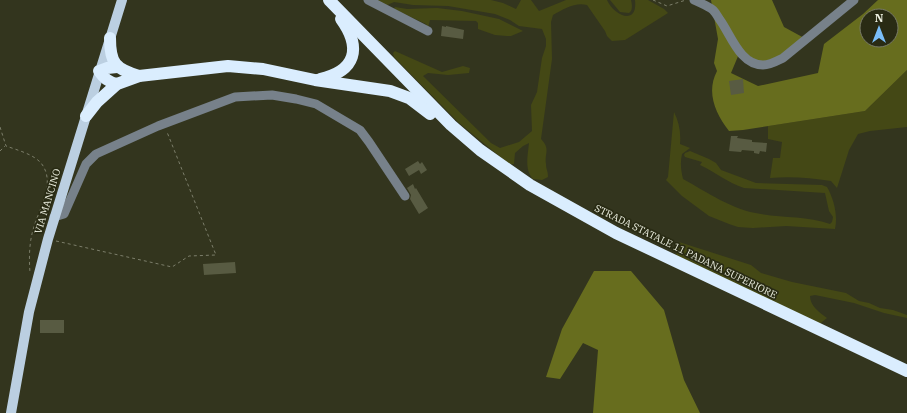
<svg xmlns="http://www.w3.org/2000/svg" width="907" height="413" font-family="'IBM Plex Serif',serif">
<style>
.green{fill:#444815}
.forest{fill:#676d1e;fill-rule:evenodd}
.building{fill:#585b42}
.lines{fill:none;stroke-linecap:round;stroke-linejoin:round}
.path{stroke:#7c7e6a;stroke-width:1;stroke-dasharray:3 3;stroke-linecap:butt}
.minor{stroke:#77818a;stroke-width:9}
.major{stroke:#bbcfe1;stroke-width:10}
.highway{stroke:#daedfe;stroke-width:12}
.labels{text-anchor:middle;stroke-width:3.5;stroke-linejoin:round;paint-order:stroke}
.street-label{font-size:10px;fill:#eef1e2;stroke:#292b14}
</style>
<rect width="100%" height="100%" fill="#33351e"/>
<g class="green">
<path d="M373,0H491L503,3L516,9L521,0H531L539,11L566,0H607C614,16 638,26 635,0H648L664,9L668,13L625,40L612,41L607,36L605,31L587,5C575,2 564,9 553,15L551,22L552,59L541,139C551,149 544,154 546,164C546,170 548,170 548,177L542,180L533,179C524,170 528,154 529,143L523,146L515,153L514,164H509L459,123L394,57L393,53L395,51L442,72L463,66L470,68L469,73L448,75L428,73L423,76L491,143L500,148L519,142L532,131L531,105L537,92L542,58L546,46V39L542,29L519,26L510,20L495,14L448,6L413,5L394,2L385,6Z"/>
<path d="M610,0H631C632,5 633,10 629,13L620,12Z"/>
<polygon points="395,7 407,9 437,8 462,11 499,19 523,31 511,36 507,36 495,35 478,29 478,23 476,21 430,20 428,28 426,24 394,9"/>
<path d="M907,70V127L870,131L858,134L849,150L837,188L831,181C811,178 791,176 770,178L773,158H780L782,142L768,139V126L865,111Z"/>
<path d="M674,112C679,122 681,132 680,144L690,148L682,154C680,163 681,170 683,179C707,192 732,210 761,214C784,218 808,216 830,224L832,222L833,217L829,211L825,193L744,188C728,183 715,172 700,165L702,162L685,157L684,155L685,153L690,151L709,159L716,163L721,170L756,183L822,185L827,187C834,199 838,216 835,229L786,226L753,228L738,227L729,224L709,216L682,196L666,180L668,177Z"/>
<path d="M679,242L751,265L761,273L792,282L846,293L859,301L869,303L880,308L893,310L907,315V318L884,313L854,303L815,295L810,296C810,306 819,312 827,318L817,326L675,258L679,247Z"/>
</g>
<g class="forest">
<path d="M711,0H772L784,27L806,39C792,49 774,68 756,60C751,58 746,53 741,49L731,73L758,86L818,73L824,44L863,14L878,0H907V70L865,111L743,130L729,131C715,113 706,92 717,71L714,63L718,39ZM867,16H891V40H867Z"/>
<polygon points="594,271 631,271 664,310 684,380 700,413 593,413 598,350 583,343 560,379 546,377 562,329"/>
</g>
<g class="building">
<polygon points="442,26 446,27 446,26 464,30 463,39 441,36"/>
<polygon points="743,79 744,93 731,95 729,81"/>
<polygon points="731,136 738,136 737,138 752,140 752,142 767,143 766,152 760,151 759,154 754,153 754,151 742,150 741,152 729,151"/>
<polygon points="418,161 420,164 422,162 427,170 421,174 419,170 409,176 405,169"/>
<polygon points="413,184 415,189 416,188 428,208 419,214 410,199 411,195 407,188"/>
<polygon points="235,262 236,273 204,275 203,264"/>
<rect x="40" y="320" width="24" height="13"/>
</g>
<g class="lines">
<g class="path">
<polyline points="653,0 667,6 686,0"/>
<path d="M0,127L6,146C17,150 33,154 41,163C57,183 38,210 33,230C29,244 29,259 30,273"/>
<polyline points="0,151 5,146"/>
<polyline points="56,241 172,267 189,256 216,255 167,132"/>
</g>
<g class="minor">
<polyline points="368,0 428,31"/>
<path d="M694,0C700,3 708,6 713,10C716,13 718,17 720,20C731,35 740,65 763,65C770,65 777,61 783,58L854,0"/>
<polyline points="54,217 64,214 86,164 96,154 158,126 235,97 272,95 296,99 316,104 360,130 369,142 405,196"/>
</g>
<polyline class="major" points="11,413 29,312 48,239 122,0"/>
<g class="highway">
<polyline points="329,0 451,125 480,150 530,185 616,233 907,371"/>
<path d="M110,38C110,63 115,69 139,76"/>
<path d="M320,79C356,71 362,48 341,19"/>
<path d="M117,84C108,82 104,78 99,71L107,68L117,67"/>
<polyline points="86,116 97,102 117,84 139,76 228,66 263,69 315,80 390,91 409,98 430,114"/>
</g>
</g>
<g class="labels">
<g class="street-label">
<text transform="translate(47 201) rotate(-73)" y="4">VIA MANCINO</text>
<text transform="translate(686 251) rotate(26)" y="4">STRADA STATALE 11 PADANA SUPERIORE</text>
</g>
</g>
<g transform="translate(879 28)"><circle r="19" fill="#292b14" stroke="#787a66"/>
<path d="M0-3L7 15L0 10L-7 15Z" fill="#7abef8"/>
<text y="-6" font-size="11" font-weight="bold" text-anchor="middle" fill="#eef1e2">N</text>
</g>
</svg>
